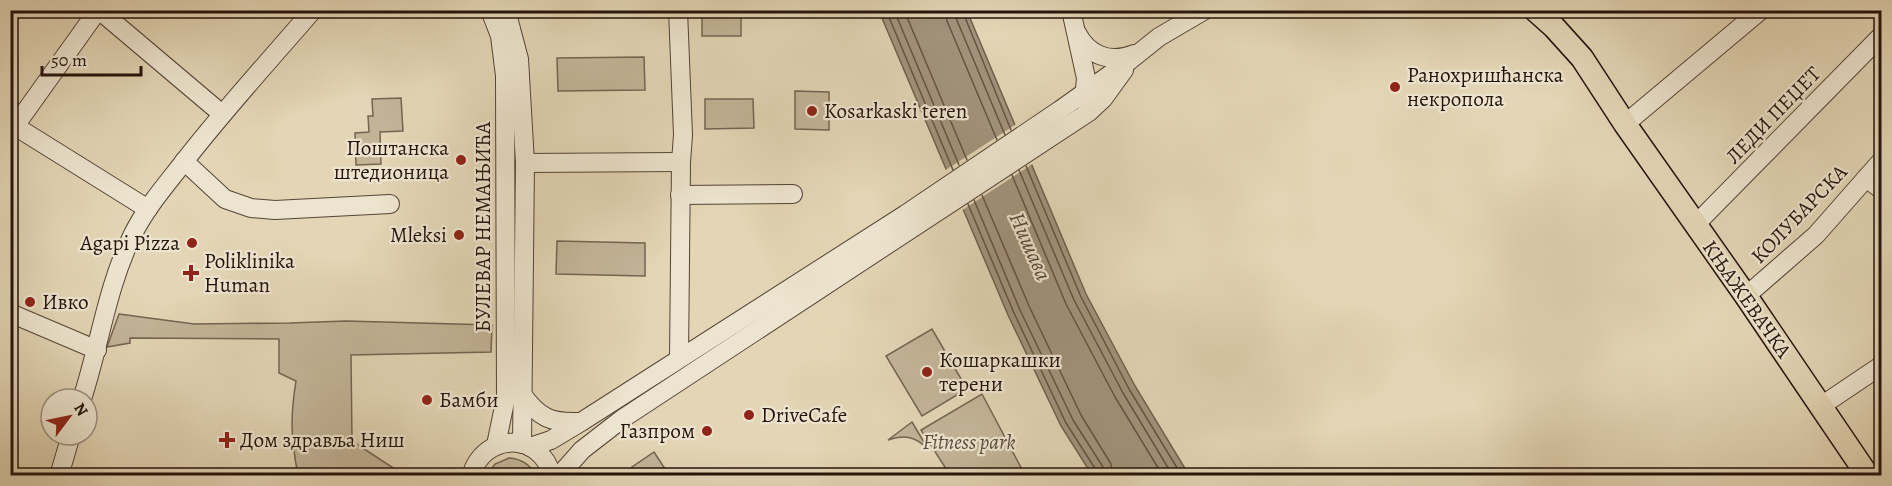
<svg xmlns="http://www.w3.org/2000/svg" width="1892" height="486" font-family="Alegreya,serif">
<style>
.green{fill:#c3b498;stroke:#746452;stroke-width:1.5}
.water{fill:#a2937c;stroke:#70604f;stroke-width:1.5}
.pier{fill:#e3d5b5}
.lines{fill:none;stroke-linecap:round;stroke-linejoin:round}
.shore{stroke:#645344;stroke-width:1.5}
.minor-casing{stroke:#544436;stroke-width:20}
.major-casing{stroke:#25130c;stroke-width:25}
.minor{stroke:#ede4cf;stroke-width:18}
.major{stroke:#e3d5b5;stroke-width:22}
.poi-dot{fill:#8f2418;stroke:#ede4cf;stroke-width:2}
.labels{text-anchor:middle;stroke-width:4.5;stroke-linejoin:round;paint-order:stroke}
.poi-label{font-size:21px;fill:#25130c;stroke:#ede4cf;text-anchor:start}
.street-label{font-size:21px;fill:#25130c;stroke:#ede4cf}
.park-label{font-size:21px;font-style:italic;fill:#5c4b3d;stroke:#ede4cf}
.water-label{font-size:22px;font-style:italic;fill:#574639;stroke:#ede4cf}
</style>
<rect width="100%" height="100%" fill="#e3d5b5"/>
<filter id="stains"><feTurbulence type="fractalNoise" baseFrequency=".00333" numOctaves="4"/><feColorMatrix values="0 0 0 0 .2 0 0 0 0 .09 0 0 0 0 .02 0 0 0 .5 -.17"/></filter>
<radialGradient id="worn" r=".72"><stop offset=".6" stop-color="#630" stop-opacity="0"/><stop offset="1" stop-color="#630" stop-opacity=".3"/></radialGradient>
<g class="green">
<rect x="702" y="11" width="39" height="25"/>
<polygon points="644,57 645,90 558,91 557,58"/>
<polygon points="795,91 829,92 829,130 795,129"/>
<polygon points="401,98 403,131 380,132 381,164 356,165 355,133 369,132 368,116 373,116 372,99"/>
<polygon points="705,99 753,99 754,128 705,129"/>
<polygon points="557,241 645,243 645,276 556,274"/>
<path d="M119,314L194,324L290,323L346,321L492,325L491,352L351,355L352,441L404,475H298C291,439 290,418 296,381L279,373V339L130,338V343L107,347Z"/>
<polygon points="932,329 967,389 922,416 886,356"/>
<polygon points="982,394 1025,475 950,475 921,430"/>
<path d="M912,422L928,449C916,437 905,434 888,440Z"/>
<polygon points="654,452 669,475 664,475 661,471 649,475 645,469 637,475 632,467"/>
<path d="M509,458C522,459 530,464 535,475H487L495,464Z"/>
</g>
<polygon class="water" points="879,11 967,11 1086,294 1135,386 1189,475 1092,475 1061,426 1008,315"/>
<polygon class="pier" points="1018,123 1034,163 961,211 944,171"/>
<g class="lines">
<g class="shore">
<polyline points="886,10 953,170"/>
<polyline points="894,10 959,165"/>
<polyline points="904,10 967,160"/>
<polyline points="946,10 947,21 997,140"/>
<polyline points="955,10 956,18 1005,135"/>
<polyline points="962,10 1011,130"/>
<polyline points="1026,166 1081,297 1129,389 1182,476"/>
<polyline points="1019,170 1074,300 1123,393 1173,476"/>
<polyline points="1012,175 1066,304 1115,397 1163,476"/>
<polyline points="982,195 1029,306 1081,415 1111,464 1113,476"/>
<polyline points="974,200 1020,310 1073,420 1103,467 1104,476"/>
<polyline points="968,204 1014,313 1066,423 1096,470 1097,476"/>
</g>
<defs>
<g id="minor">
<polyline points="99,10 222,114"/>
<polyline points="490,10 500,36 505,76 506,397 496,445"/>
<polyline points="506,10 519,59 525,163 522,444"/>
<polyline points="678,10 683,135 681,162 679,358"/>
<polyline points="1071,10 1086,78 1084,100"/>
<path d="M1077,33C1088,55 1110,64 1134,54"/>
<polyline points="10,123 148,209"/>
<polyline points="1625,124 1761,10"/>
<polyline points="15,126 98,10"/>
<polyline points="184,161 225,199 251,208 275,210 390,204"/>
<polyline points="525,163 681,162"/>
<polyline points="1866,178 1882,190"/>
<polyline points="680,195 793,194"/>
<polyline points="1695,225 1882,35"/>
<polyline points="1746,296 1816,235 1882,160"/>
<polyline points="10,313 97,350"/>
<path d="M522,394C539,418 551,423 579,422"/>
<path d="M82,399C100,344 107,286 133,234C146,208 165,186 183,163C224,110 269,61 313,10"/>
<polyline points="1821,406 1882,365"/>
<polyline points="530,447 551,440 581,422 906,214 1060,110 1129,61 1159,37 1205,10"/>
<polyline points="59,476 71,435"/>
<path d="M471,476C483,432 541,431 552,476"/>
<polyline points="559,476 582,450 622,419 1089,112 1103,99 1124,70"/>
</g>
<polyline id="major" points="1535,10 1554,27 1582,58 1625,124 1746,296 1868,476"/>
</defs>
<use href="#minor" class="minor-casing"/>
<use href="#major" class="major-casing"/>
<use href="#minor" class="minor"/>
<use href="#major" class="major"/>
</g>
<g class="poi-dot">
<circle cx="1395" cy="87" r="6"/>
<circle cx="812" cy="111" r="6"/>
<circle cx="461" cy="160" r="6"/>
<circle cx="459" cy="235" r="6"/>
<circle cx="192" cy="243" r="6"/>
<path d="M188 264h6v6h6v6h-6v6h-6v-6h-6v-6h6z"/>
<circle cx="30" cy="302" r="6"/>
<circle cx="927" cy="372" r="6"/>
<circle cx="427" cy="400" r="6"/>
<circle cx="749" cy="415" r="6"/>
<circle cx="707" cy="431" r="6"/>
<path d="M224 431h6v6h6v6h-6v6h-6v-6h-6v-6h6z"/>
</g>
<g class="labels">
<g class="poi-label">
<text x="1407" y="82">Ранохришћанска<tspan x="1407" dy="24">некропола</tspan></text>
<text x="824" y="118">Kosarkaski teren</text>
<text x="449" y="155" text-anchor="end">Поштанска<tspan x="449" dy="24">штедионица</tspan></text>
<text x="447" y="242" text-anchor="end">Mleksi</text>
<text x="180" y="250" text-anchor="end">Agapi Pizza</text>
<text x="204" y="268">Poliklinika<tspan x="204" dy="24">Human</tspan></text>
<text x="42" y="309">Ивко</text>
<text x="939" y="367">Кошаркашки<tspan x="939" dy="24">терени</tspan></text>
<text x="439" y="407">Бамби</text>
<text x="761" y="422">DriveCafe</text>
<text x="695" y="438" text-anchor="end">Газпром</text>
<text x="240" y="447">Дом здравља Ниш</text>
</g>
<g class="street-label">
<text transform="translate(1773 115) rotate(-46)" y="7">ЛЕДИ ПЕЏЕТ</text>
<text transform="translate(1799 214) rotate(-46)" y="7">КОЛУБАРСКА</text>
<text transform="translate(483 227) rotate(-90)" y="7">БУЛЕВАР НЕМАЊИЋА</text>
<text transform="translate(1747 299) rotate(55)" y="7">КЊАЖЕВАЧКА</text>
</g>
<g class="park-label">
<text x="969" y="449">Fitness park</text>
</g>
<g class="water-label">
<text transform="translate(1031 246) rotate(66)" y="8">Нишава</text>
</g>
</g>
<rect width="1892" height="486" fill="none" stroke="#e3d5b5" stroke-width="36"/>
<rect x="12" y="12" width="1868" height="462" fill="none" stroke="#25130c" stroke-width="3"/>
<rect x="18" y="18" width="1856" height="450" fill="none" stroke="#25130c" stroke-width="1.5"/>
<g transform="translate(69 417) rotate(58)"><circle r="28" fill="#ede4cf" stroke="#9d9081" stroke-width="1.5"/>
<path d="M0-4.5L10 22L0 15L-10 22Z" fill="#8f2418"/>
<text y="-9" font-size="16" font-weight="bold" text-anchor="middle" fill="#25130c">N</text>
</g>
<path d="M42 66v9h99v-9" fill="none" stroke="#25130c" stroke-width="3"/>
<text x="51" y="66" font-size="18" fill="#25130c" stroke="#ede4cf" stroke-width="4.5" paint-order="stroke">50 m</text>
<rect width="100%" height="100%" filter="url(#stains)"/>
<rect width="100%" height="100%" fill="url(#worn)"/>
</svg>
